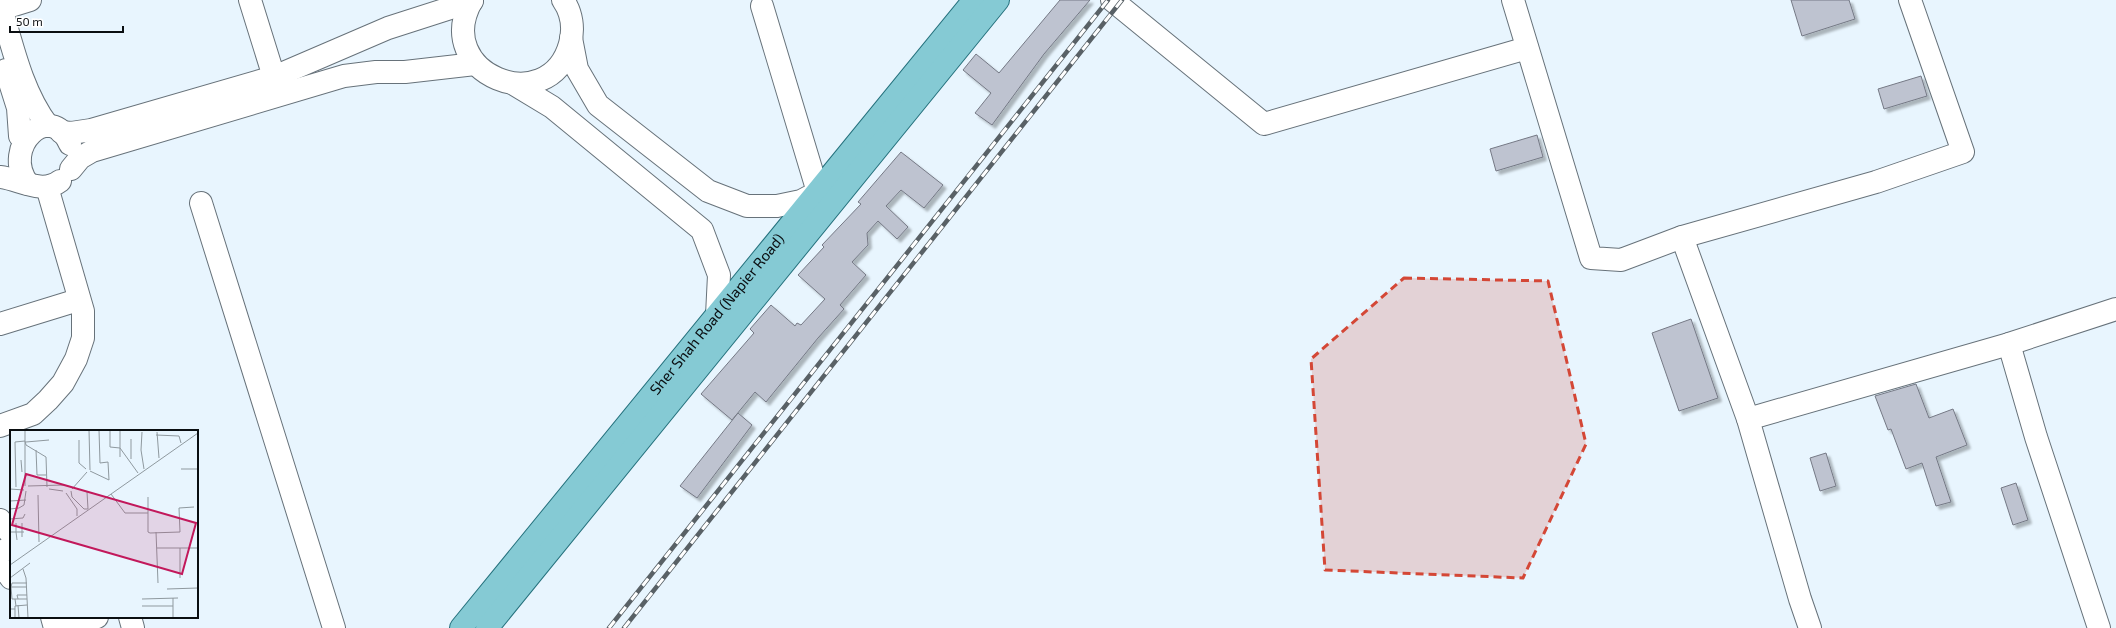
<svg xmlns="http://www.w3.org/2000/svg" width="2116" height="628" font-family="'Exo 2',sans-serif">
<style>
.building{fill:#bec3d0;stroke:#757985;filter:url(#shadow)}
.lines{fill:none;stroke-linecap:round;stroke-linejoin:round}
.minor-casing{stroke:#67727a;stroke-width:24}
.major-casing{stroke:#25717d;stroke-width:24}
.minor{stroke:#fff;stroke-width:22}
.major{stroke:#85cad4;stroke-width:22}
.rail-casing{stroke:#596166;stroke-width:4.5}
.rail{stroke:#fff;stroke-width:3;stroke-dasharray:9;stroke-linecap:butt}
.marked{fill:#d44736;fill-opacity:0.2;stroke:#d44736;stroke-width:3;stroke-dasharray:8 5;stroke-linejoin:round}
.labels{text-anchor:middle;stroke-width:4;stroke-linejoin:round;paint-order:stroke}
.street-label{font-size:15px;fill:#0a0e11;stroke:#fff}
.inset-road{fill:none;stroke:#8f999f;stroke-width:1}
.view{fill:#c2185b;fill-opacity:0.15;stroke:#c2185b;stroke-width:2}
.inset-edge{fill:none;stroke:#0a0e11;stroke-width:2}
</style>
<defs>
<filter id="shadow"><feDropShadow dx="3.5" dy="3.5" stdDeviation="1" flood-color="#0004"/></filter>
</defs>
<rect width="100%" height="100%" fill="#e8f5fe"/>
<g class="building">
<polygon points="1060,0 1090,0 1044,54 992,125 975,113 991,93 963,70 976,54 999,73"/>
<polygon points="1791,0 1849,0 1855,19 1802,36"/>
<polygon points="1921,76 1927,96 1884,109 1878,89"/>
<polygon points="1537,135 1543,157 1496,171 1490,149"/>
<polygon points="901,152 943,185 924,208 901,190 886,206 908,227 897,239 878,221 867,233 868,245 852,262 866,275 840,305 844,309 818,338 766,402 755,392 732,420 701,394 754,333 750,329 771,305 795,326 797,323 801,325 825,299 798,275 824,247 822,245 861,204 858,202"/>
<polygon points="1691,319 1718,398 1679,411 1652,333"/>
<polygon points="1916,384 1929,418 1953,409 1967,445 1936,457 1951,502 1936,506 1922,463 1906,469 1891,429 1888,430 1875,396"/>
<polygon points="738,413 752,425 697,498 680,486"/>
<polygon points="1826,453 1836,486 1820,491 1810,458"/>
<polygon points="2016,483 2028,520 2013,525 2001,488"/>
</g>
<g class="lines">
<defs>
<g id="minor">
<polyline points="250,0 274,77"/>
<path d="M472,0C430,74 549,121 570,44C574,29 572,13 563,0"/>
<polyline points="1112,0 1264,124 1527,48"/>
<polyline points="1513,0 1591,258 1621,260 1682,237 1876,182 1963,152 1910,0"/>
<path d="M0,4C12,45 22,92 48,126"/>
<polyline points="1,9 30,0"/>
<polyline points="571,38 577,69 598,105 708,191 747,206 777,206 801,201 818,192 762,6"/>
<polyline points="6,70 18,108 20,136"/>
<polyline points="514,84 552,107 702,230 719,275 717,315"/>
<polyline points="61,132 71,133 91,130 274,77 388,28 472,1"/>
<polyline points="71,169 80,158 92,151 344,76 376,72 405,72 475,64"/>
<path d="M0,177C19,179 42,195 60,181"/>
<path d="M28,184C0,147 51,99 70,144"/>
<polyline points="201,203 334,628"/>
<polyline points="1682,237 1748,419 1800,599 1810,628"/>
<polyline points="0,324 78,300"/>
<polyline points="2009,344 2036,437 2099,628"/>
<polyline points="1748,419 2009,344 2116,309"/>
<polyline points="0,426 33,414 48,400 63,383 76,359 83,338 83,311 47,187"/>
<polyline points="0,520 11,534"/>
<polyline points="0,552 11,548"/>
<polyline points="0,571 6,571 11,578"/>
<polyline points="52,617 55,628"/>
<polyline points="130,617 133,628"/>
<polyline points="70,628 97,617"/>
</g>
<g id="major">
<path id="s1" d="M461,628L974,0"/>
<polyline points="487,628 998,0"/>
</g>
</defs>
<use href="#minor" class="minor-casing"/>
<use href="#major" class="major-casing"/>
<use href="#minor" class="minor"/>
<use href="#major" class="major"/>
<defs>
<g id="rail">
<polyline points="609,628 1108,0"/>
<polyline points="624,628 1122,0"/>
</g>
</defs>
<use href="#rail" class="rail-casing"/>
<use href="#rail" class="rail"/>
</g>
<path class="marked" d="M1404,278L1548,281L1586,444L1523,578L1325,570L1311,359Z"/>
<g class="labels">
<g class="street-label">
<text dy="5" stroke="none"><textPath href="#s1" startOffset="405">Sher Shah Road (Napier Road)</textPath></text>
</g>
</g>
<g transform="translate(10 430)">
<rect width="188" height="188" fill="#e8f5fe"/>
<path class="inset-road" d="M79,0L80,40M100,0V17L110,18L128,43M110,0V27M132,2L131,20L134,39M147,2L149,28M146,5L169,6L171,13M69,10V33L76,39M16,12L39,10M26,20L27,45H36M121,29V9M11,30L12,42M171,39H188M80,41L99,50L98,32L90,33L89,0M15,56V11L16,15L36,27L37,57M18,56L54,55M6,57L5,12L15,11V0M0,59L14,60M39,59L53,61M62,59L77,42M61,61L62,67L74,79H78L77,62M56,63L67,79V86M101,64L115,83H138M28,65L29,112M138,67V102L140,103L170,102L169,78L184,77M0,71L16,70M0,79L9,78L14,75L16,61M0,89L13,88L15,84M6,93V102H14M12,93V107M0,102H6L7,110M146,102L148,153M147,118H188M170,118V148M0,135L188,3M13,139L16,148L18,188M0,148L20,133M1,157L2,153H17M157,159L188,158M163,168V188M5,169H2L1,157H17M8,169L7,165H17M132,169L168,168M8,175L9,188M6,176L5,169H17M132,176H163M0,179H5V188M5,179V176L17,175"/>
<path class="view" d="M16,44L186,93L172,144L2,95Z"/>
<rect width="188" height="188" class="inset-edge"/>
</g>
<path d="M10 26v6h113v-6" fill="none" stroke="#0a0e11" stroke-width="2"/>
<text x="16" y="26" font-size="12" fill="#0a0e11" stroke="#ffffff" stroke-width="3" paint-order="stroke">50 m</text>
</svg>
